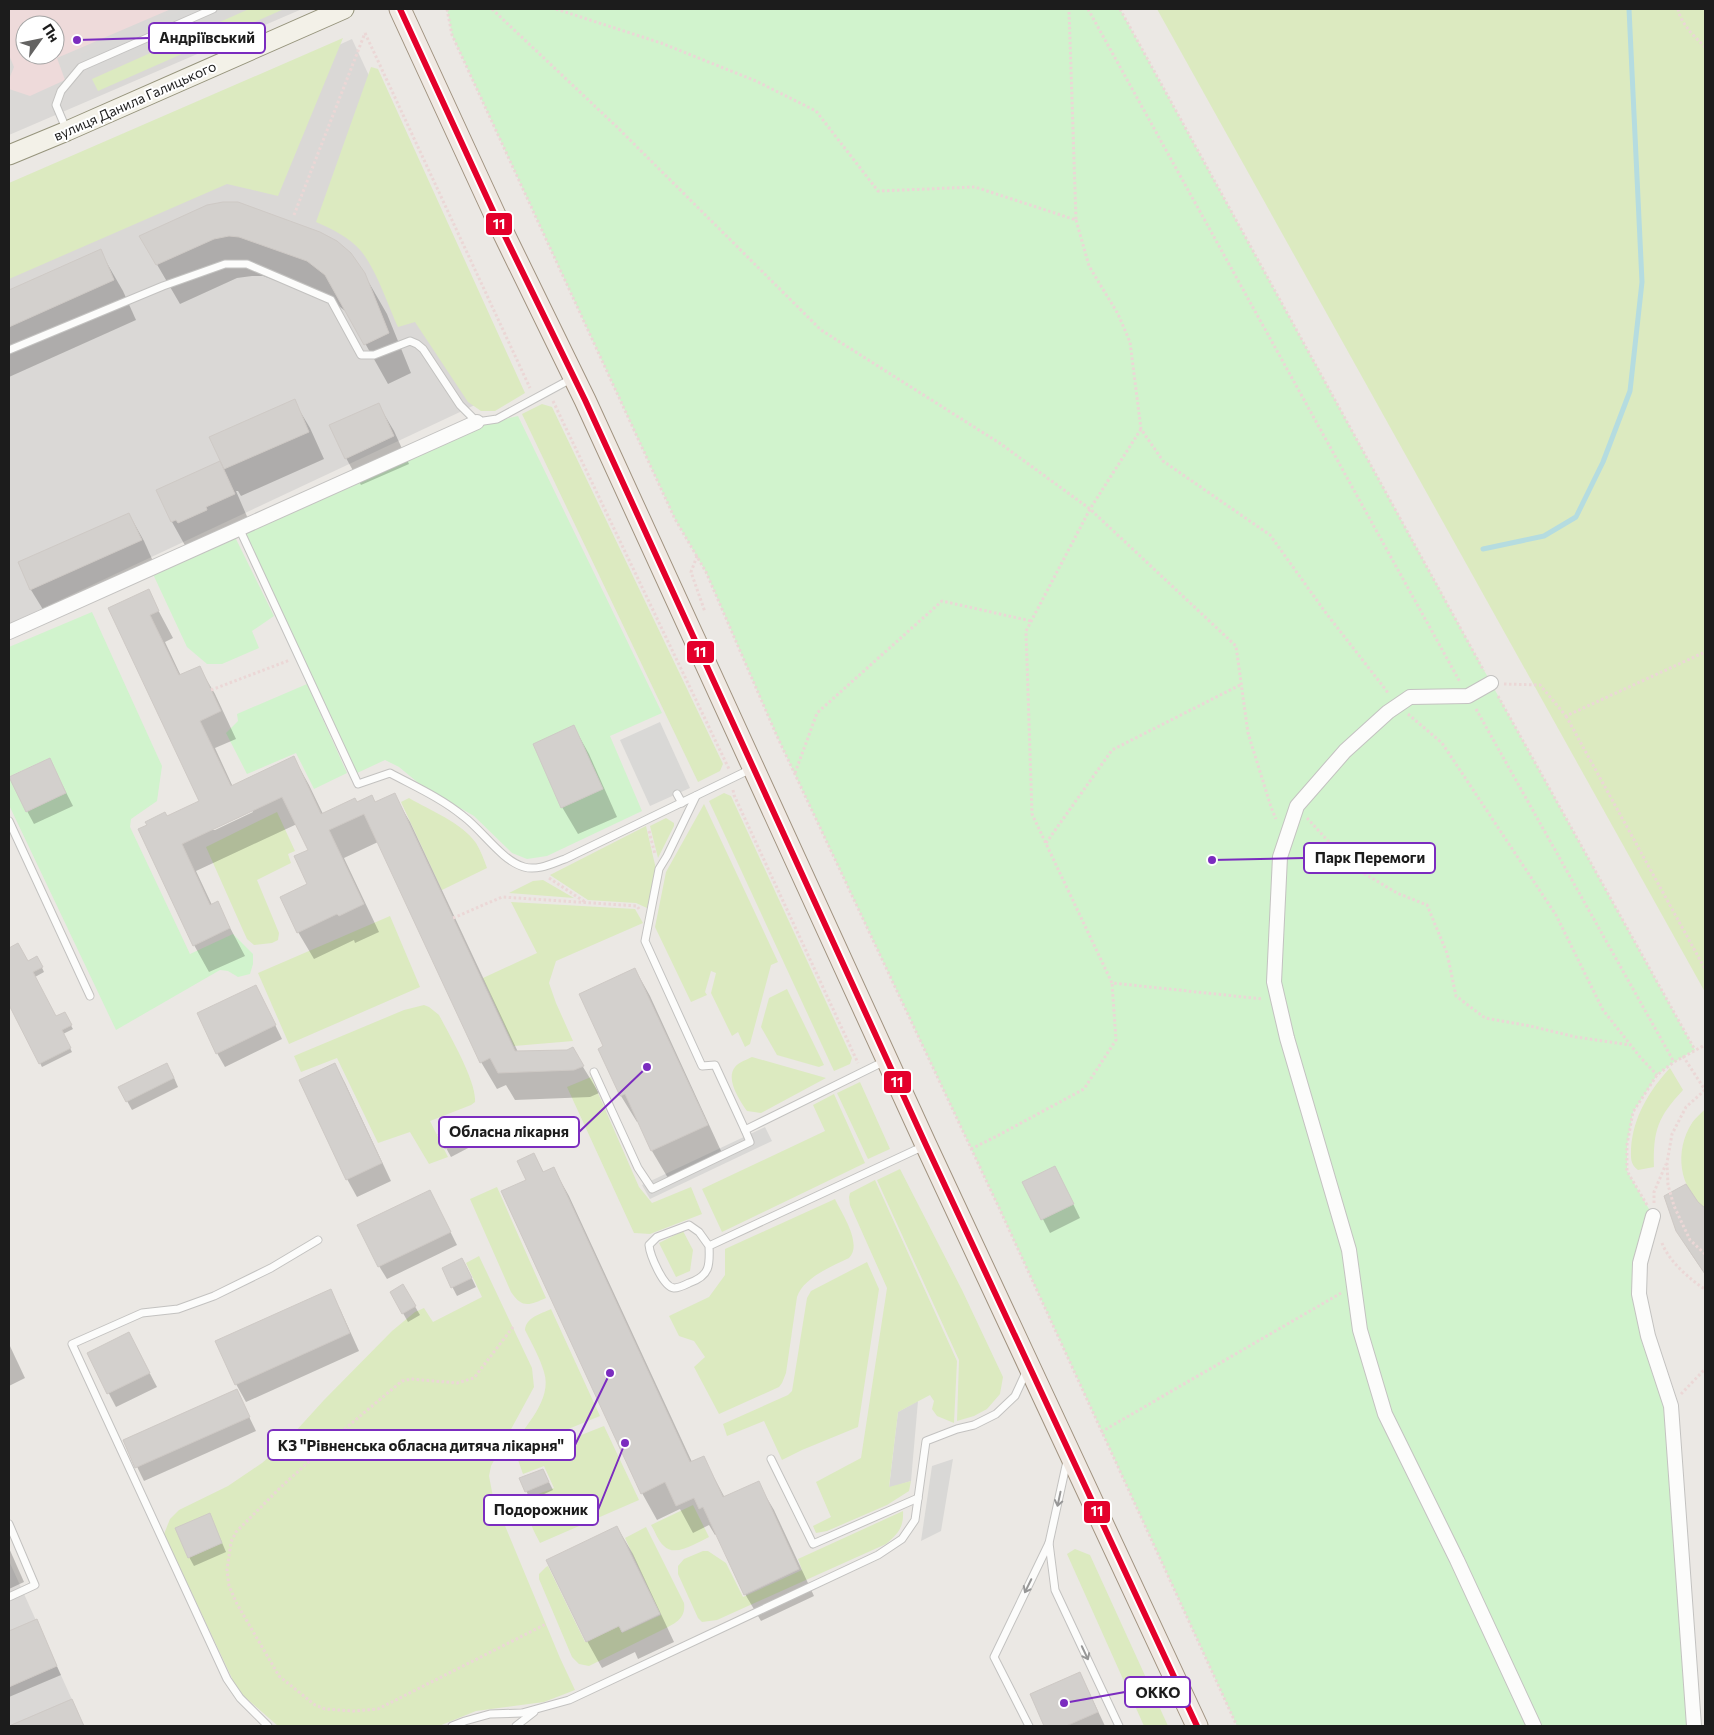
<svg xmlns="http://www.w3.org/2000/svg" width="1714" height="1735" font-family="Commissioner,sans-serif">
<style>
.residential{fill:#dad8d6;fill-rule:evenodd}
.commercial{fill:#eedada;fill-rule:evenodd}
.religious{fill:#d9d8d6}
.grass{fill:#dceac0}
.park{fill:#d1f3cd;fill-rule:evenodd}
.shadow{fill:#0003;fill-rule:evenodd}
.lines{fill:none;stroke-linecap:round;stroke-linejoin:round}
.stream{stroke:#b5dce0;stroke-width:5}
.building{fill:#d3d0cd;stroke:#cec9c5}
.service-casing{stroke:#c3c2c0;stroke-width:9}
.minor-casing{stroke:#c3c2c0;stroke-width:16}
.secondary-casing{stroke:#96947c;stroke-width:21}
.primary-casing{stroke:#a19381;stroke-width:23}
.path{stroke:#ebd7d6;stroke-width:3;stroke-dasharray:2.5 2.5;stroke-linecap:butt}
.service{stroke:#fcfcfb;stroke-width:7}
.minor{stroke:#fcfcfb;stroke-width:14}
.secondary{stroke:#f3f1e8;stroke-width:19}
.primary{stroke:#f0e9e3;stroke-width:21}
.bus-1-casing{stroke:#fff;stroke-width:10}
.bus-1{stroke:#e4002b;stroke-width:6}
.oneway{stroke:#979797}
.labels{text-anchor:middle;stroke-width:4;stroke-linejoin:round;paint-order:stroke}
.street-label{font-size:14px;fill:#1c1c1c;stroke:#fff}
.leader{fill:none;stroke:#7b2cbf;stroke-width:2}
.callout-dot{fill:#7b2cbf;stroke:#fff;stroke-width:2}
.callout{fill:#fff;stroke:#7b2cbf;stroke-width:2}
.callout-label{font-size:15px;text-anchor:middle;font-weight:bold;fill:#1c1c1c}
.line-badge{stroke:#fff;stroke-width:2}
.badge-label{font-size:14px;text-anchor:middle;font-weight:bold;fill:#fff}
</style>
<rect width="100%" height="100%" fill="#ebe8e4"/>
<g class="residential">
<path d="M9,9H302L9,135ZM25,25H55V55H25Z"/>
<polygon points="352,39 513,387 9,624 9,195"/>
<polygon points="9,1561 84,1726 9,1726"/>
</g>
<path class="commercial" d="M9,9H171L57,58L65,80L30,96L9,89V79L14,67L9,55ZM25,25H55V55H25Z"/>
<g class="religious">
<polygon points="185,9 241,9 90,76 81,54"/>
<polygon points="660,722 690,788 650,806 620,740"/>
<polygon points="765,1127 772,1141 650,1199 642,1185"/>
<polygon points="918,1401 911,1481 889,1488 898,1412"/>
<polygon points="953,1459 941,1531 921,1541 932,1466"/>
</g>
<g class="grass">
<polygon points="249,9 284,9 98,91 92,79"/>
<polygon points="1157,9 1705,9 1705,992"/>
<polygon points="343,38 278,196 227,184 9,279 9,183"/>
<path d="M371,67L378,69L525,393L495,411H481L468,402L415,322L398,327C388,305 376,269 361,251C349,237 332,229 316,222Z"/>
<polygon points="542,404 552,407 723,764 720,771 698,782 522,414"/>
<polygon points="724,793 731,796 852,1058 850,1064 834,1071 709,801"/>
<path d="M409,798C431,811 461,822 476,843C481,851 484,860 487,868L442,890L401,802Z"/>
<polygon points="704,804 778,962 771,965 750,1044 745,1047 738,1032 732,1036 711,993 716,973 711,971 705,992 707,995 691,1002 655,927 666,872"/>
<polygon points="277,812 295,851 288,854 291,863 257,880 279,933 278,940 272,943 254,945 247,939 242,928 206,847"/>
<polygon points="666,818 674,823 674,826 658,858 650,826"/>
<polygon points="646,826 656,869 647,908 636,903 588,900 550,875"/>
<polygon points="543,880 574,898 509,893 533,881"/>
<polygon points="511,902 635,909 643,923 556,961 549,983 556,1003 573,1041 514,1046 483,978 537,953"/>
<polygon points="390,916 420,987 289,1044 258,973"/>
<polygon points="787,989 824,1065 819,1067 777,1055 761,1027 769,998"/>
<path d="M424,1005L429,1007L439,1015C449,1034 477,1082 475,1102L471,1105L430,1121L448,1157L429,1164L410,1132L378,1143L337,1058L301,1072L294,1056L404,1010Z"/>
<path d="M752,1057L826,1078L761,1113L747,1111C740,1101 725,1079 735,1067C739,1062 746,1060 752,1057Z"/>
<path d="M1670,1068L1683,1090C1658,1117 1653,1130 1654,1167L1638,1170C1630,1164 1631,1158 1631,1149C1633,1117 1649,1091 1670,1068Z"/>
<polygon points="591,1077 639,1187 652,1203 691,1187 702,1214 650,1234 634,1233 567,1087"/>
<polygon points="860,1082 890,1149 868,1159 837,1093"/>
<polygon points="834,1094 865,1163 722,1232 702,1189 825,1131 813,1105"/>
<path d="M1705,1109V1208C1679,1188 1674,1151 1692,1123C1695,1118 1701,1114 1705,1109Z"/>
<polygon points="900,1169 962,1290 1003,1377 1000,1394 987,1409 974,1416 957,1421 959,1360 877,1180"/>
<polygon points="875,1180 957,1361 954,1423 937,1416 932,1409 934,1401 930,1395 898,1412 889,1487 911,1481 909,1491 887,1505 827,1531 816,1533 813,1526 831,1517 816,1482 861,1458 887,1288 850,1205 849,1197 850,1193"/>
<path d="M497,1187L546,1298C530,1305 522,1309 511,1292L470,1199Z"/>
<path d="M835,1199C842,1214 863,1244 849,1258C832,1266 803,1278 797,1297L786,1373L782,1383L779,1387L719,1414L694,1367L705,1357L694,1341L679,1336L669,1316L709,1297L725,1275V1249Z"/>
<polygon points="683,1231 693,1250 690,1271 676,1277 659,1243"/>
<polygon points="479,1256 532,1368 534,1387 491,1466 489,1476 493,1497 560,1658 575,1690 544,1702 476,1711 439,1726 278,1726 238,1691 164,1534 170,1519 179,1510 228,1486 262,1463 284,1444 324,1400 392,1331 415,1312 424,1308 433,1322 482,1297 466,1263"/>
<polygon points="867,1262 879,1289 858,1427 802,1450 782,1460 764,1421 727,1436 723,1424 788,1395 792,1391 807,1298 811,1291"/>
<path d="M551,1309L600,1416L510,1453L511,1448C524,1427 553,1400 544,1372C540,1358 532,1344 525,1330C526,1317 541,1314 551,1309Z"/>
<path d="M604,1426L639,1500L540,1543C534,1531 521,1510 532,1498C537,1493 548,1491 554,1488L544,1466L523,1474L518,1460Z"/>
<path d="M693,1505L709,1537C698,1542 675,1558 664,1546C658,1541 655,1531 651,1525Z"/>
<path d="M903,1511C904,1527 898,1534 886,1544L717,1620L702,1622L698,1618L678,1574V1566L684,1559L703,1551H708L726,1563L743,1597L802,1570L798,1559Z"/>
<path d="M646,1527L684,1603C686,1616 678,1622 668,1627L589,1666L579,1664L572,1657L539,1579V1574L546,1567L548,1566L585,1642L619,1626L622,1633L661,1615L625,1538Z"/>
<polygon points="1075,1549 1090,1555 1168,1726 1144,1726 1067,1554"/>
</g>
<g class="park">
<polygon points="447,9 1120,9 1491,683 1695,1050 1674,1062 1657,1075 1633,1112 1627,1145 1627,1171 1653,1216 1639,1294 1671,1406 1694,1726 1237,1726 1001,1212 776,734 706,572 675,519 452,35"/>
<polygon points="518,416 662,713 610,736 642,811 547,856 527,859 512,853 474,816 422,786 399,767 385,760 355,774 244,532 479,425"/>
<polygon points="235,537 274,616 252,631 259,648 222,664 207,664 187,647 152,572"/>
<path d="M92,612L162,766L157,801L131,819L130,827L190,954L233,934L253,954V964L250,974L238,977L228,971L220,970L116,1030L9,805V647ZM50,758L66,793L26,812L10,776Z"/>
<polygon points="307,684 347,773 314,789 296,753 247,774 226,733 238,721 237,714"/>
</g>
<g class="shadow">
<polygon points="208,206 364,274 387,314 411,373 388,384 348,313 332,301 263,276 252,276 237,278 180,304 141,237"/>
<polygon points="100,251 123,291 136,320 9,377 9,292"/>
<polygon points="294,401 310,428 324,459 241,496 238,491 236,491 249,521 187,549 172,522 158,490 222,462"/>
<polygon points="378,404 394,431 409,464 361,485 346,458"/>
<polygon points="129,514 144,541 156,568 47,616 31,590 20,563"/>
<path d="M148,591L173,638L165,642L181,676L199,667L215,694L236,739L215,748L233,787L294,758L309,785L323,814L357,804H376L394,795L410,822L518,1052H568L572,1049L599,1093L590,1097L515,1100L506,1085L497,1089L481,1062L378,842L344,858L379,932L355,943L354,940L314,959L298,932L308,885L309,850L297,824L196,871L212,905L217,903L245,956L209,972L194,945L167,817L200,802L110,609ZM252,810L253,812L215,830H209Z"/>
<polygon points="574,727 589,754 617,817 578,834 562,807"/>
<polygon points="49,759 73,806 34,824 27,811"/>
<polygon points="18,945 27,962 37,957 44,972 35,977 55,1018 64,1013 73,1029 63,1034 72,1052 42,1067 9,1002 9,949"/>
<polygon points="635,969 650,996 722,1153 668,1178 652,1151 639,1122 637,1122 621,1096 600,1049 604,1047"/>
<polygon points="256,986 282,1039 225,1067 217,1053"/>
<polygon points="335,1065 345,1083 391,1181 357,1197 347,1179"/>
<polygon points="172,1073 178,1087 132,1110 127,1101"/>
<polygon points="466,1132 472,1146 451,1157 439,1135"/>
<polygon points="534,1154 544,1173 554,1169 569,1196 692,1462 703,1457 725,1498 758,1483 774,1510 814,1596 761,1621 745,1594 717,1534 715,1535 709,1525 693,1533 680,1509 657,1520 642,1493 528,1180"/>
<polygon points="1062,1181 1080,1218 1050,1233 1024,1182"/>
<polygon points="430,1191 457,1245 387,1279 379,1266"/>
<polygon points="1697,1203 1705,1209 1705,1274 1688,1249"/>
<polygon points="467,1268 476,1287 457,1296 443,1269"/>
<polygon points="403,1286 420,1315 408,1322 391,1292"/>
<polygon points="330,1291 340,1309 359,1351 246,1402 236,1384"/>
<polygon points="9,1344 25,1378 9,1386"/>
<polygon points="136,1347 157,1387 116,1407 88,1354"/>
<polygon points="236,1390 256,1431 144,1481 124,1440"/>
<polygon points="543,1470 553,1490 531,1500 526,1491"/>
<polygon points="214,1524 226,1552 194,1566 189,1557"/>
<polygon points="617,1527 633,1554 674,1642 638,1659 635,1652 602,1668 587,1641"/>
<polygon points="9,1548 24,1582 9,1589"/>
<polygon points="36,1620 61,1675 9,1697 9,1632"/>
<polygon points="1080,1673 1105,1726 1046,1726 1032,1695"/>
<polygon points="71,1700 84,1726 12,1726"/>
</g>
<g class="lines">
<polyline class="stream" points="1483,549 1544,536 1576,517 1603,462 1630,391 1642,282 1629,9"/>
</g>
<g class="building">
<polygon points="223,202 238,202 320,232 337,241 351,253 365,273 389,333 364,345 325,275 307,261 239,237 229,236 214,239 156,265 139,236 207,205"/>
<polygon points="101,249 114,280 9,327 9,290"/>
<polygon points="295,399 309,432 224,469 209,437"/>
<polygon points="379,403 394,436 345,459 329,425"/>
<polygon points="220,461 235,494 206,507 207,510 178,523 176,520 171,522 156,490"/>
<polygon points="129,513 142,540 30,590 18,562"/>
<polygon points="149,589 159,611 150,615 179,675 200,666 221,711 200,721 231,786 294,756 321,814 355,798 357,802 372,795 375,802 395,793 515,1051 567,1050 573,1047 584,1066 574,1070 498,1073 490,1058 480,1063 364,814 329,830 364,904 339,916 337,914 297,933 280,897 307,884 294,856 308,850 282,797 182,844 210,905 218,901 230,928 193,946 138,829 147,825 145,822 165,812 167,816 199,801 108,608"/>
<polygon points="574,725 603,789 561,808 533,744"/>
<polygon points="50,758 66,793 26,812 9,777"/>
<polygon points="18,943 28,961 37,956 43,967 33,972 56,1016 65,1012 72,1025 62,1030 71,1048 39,1064 9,1005 9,948"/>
<polygon points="635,968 708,1125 651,1151 625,1094 620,1096 598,1049 603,1046 579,994"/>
<polygon points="256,985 276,1025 216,1054 197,1013"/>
<polygon points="167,1063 174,1078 126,1102 118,1087"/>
<polygon points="335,1063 382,1163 346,1180 299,1080"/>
<polygon points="461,1122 469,1137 445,1149 438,1134"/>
<polygon points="534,1153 543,1172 554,1167 690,1462 704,1456 723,1497 759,1481 799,1569 744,1595 703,1507 699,1509 694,1498 676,1506 665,1482 641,1494 501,1191 526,1180 517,1161"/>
<polygon points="1055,1166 1074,1204 1041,1220 1022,1182"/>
<polygon points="1686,1184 1698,1202 1705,1208 1705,1274 1676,1231 1664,1196"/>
<polygon points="430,1190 451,1232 378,1267 357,1225"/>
<polygon points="462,1258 472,1278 451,1288 442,1268"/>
<polygon points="403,1284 416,1306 402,1314 390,1292"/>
<polygon points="331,1289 350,1333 235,1385 215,1341"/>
<polygon points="129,1332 150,1373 107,1394 87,1353"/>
<polygon points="237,1389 250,1417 135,1468 123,1440"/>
<polygon points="543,1469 549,1482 525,1492 519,1478"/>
<polygon points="210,1513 222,1543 188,1558 175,1528"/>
<polygon points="617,1526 660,1614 622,1632 619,1626 586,1642 546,1560"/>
<polygon points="37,1619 57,1666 9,1687 9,1631"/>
<polygon points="1080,1672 1098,1712 1066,1726 1044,1726 1030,1694"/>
<polygon points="72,1699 84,1726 9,1726"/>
</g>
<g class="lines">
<defs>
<g id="service">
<polyline points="67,131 56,105 61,91 81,67 213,9"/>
<polyline points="9,350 163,286 225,264 247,264 331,300 361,355 374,355 410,341 417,344 423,349 460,405 477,422 497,419 571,379"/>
<path d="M239,528L358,784L390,773C414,786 441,798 463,816C482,830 502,861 524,867C538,871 553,863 565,859L751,769"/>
<polyline points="677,794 682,803"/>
<polyline points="696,796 667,856 659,869 645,941 702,1066 715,1065 745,1130 885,1061"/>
<polyline points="9,821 90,996"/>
<polyline points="594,1072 638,1168 652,1189 750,1142 745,1130"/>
<path d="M709,1246L699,1232L689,1225L657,1237L649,1245C650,1255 663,1287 674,1288C679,1288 685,1285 689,1283C710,1276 710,1265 709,1246L924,1146"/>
<polyline points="771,1459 813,1544 918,1498"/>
<polyline points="1067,1461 1049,1543 1055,1590 1119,1726"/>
<polyline points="9,1524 35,1585 9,1597"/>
<polyline points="268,1726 240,1698 227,1679 72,1344 142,1313 178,1309 214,1296 271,1268 318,1240"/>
<polyline points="452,1726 465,1721 490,1714 522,1713 569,1700 878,1555 902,1539 915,1520 926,1441 957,1429 974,1425 996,1414 1015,1396 1027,1370"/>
<polyline points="516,1726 534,1712"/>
<polyline points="1029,1726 994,1657 1049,1543"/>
</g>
<g id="minor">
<polyline points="9,632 477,422"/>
<polyline points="1491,683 1468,696 1410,697 1388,712 1345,751 1297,806 1280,857 1274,982 1287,1038 1349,1250 1360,1330 1385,1414 1457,1560 1534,1726"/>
<polyline points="1653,1216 1640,1263 1639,1294 1648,1336 1671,1406 1694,1726"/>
</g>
<polyline id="secondary" points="9,155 67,131 344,9"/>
<polyline id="primary" points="400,9 500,226 585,400 926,1145 1197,1726"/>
</defs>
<use href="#service" class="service-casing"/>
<use href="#minor" class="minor-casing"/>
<use href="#secondary" class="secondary-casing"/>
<use href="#primary" class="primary-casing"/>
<g class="path">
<polyline points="447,9 452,35 675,519 706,572 776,734 1001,1212 1237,1726"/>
<polyline points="492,9 617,127 821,330 1001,444 1090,509 1236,646 1248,733 1271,807 1276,819"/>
<polyline points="556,9 661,43 756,81 816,111 878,191 975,187 1076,220 1069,9"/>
<polyline points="1088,9 1460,682"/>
<polyline points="1120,9 1484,671"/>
<path d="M1678,9C1681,24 1694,36 1705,47"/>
<polyline points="365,33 530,388"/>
<polyline points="294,215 365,33"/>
<polyline points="1076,220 1089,266 1118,314 1130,342 1141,429 1163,461 1270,535 1326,613 1389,694"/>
<polyline points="553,401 729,769"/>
<polyline points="1141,429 1090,509 1026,631 1032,814 1112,983 1263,999"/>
<polyline points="697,556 691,572 705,612"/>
<polyline points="1504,684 1540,685 1566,716 1705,652"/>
<polyline points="211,690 290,660"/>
<polyline points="1498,696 1695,1050"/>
<polyline points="1476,709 1674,1062"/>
<polyline points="1408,714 1442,743 1556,915 1603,1010 1640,1057 1657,1075"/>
<polyline points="1566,716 1705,969"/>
<polyline points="795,773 817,713 942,601 1031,621"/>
<polyline points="733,790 734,795 858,1063"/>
<polyline points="1307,818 1350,865 1397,893 1427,905 1447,953 1456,996 1485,1018 1530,1026 1576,1037 1630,1045"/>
<polyline points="649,831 655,854"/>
<polyline points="1046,843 1112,750 1242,684"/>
<polyline points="549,878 585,902"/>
<polyline points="453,918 502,897 637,906 639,909"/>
<polyline points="1683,1056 1705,1090"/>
<polyline points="1705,1090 1686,1107 1672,1134 1667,1163 1668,1185 1674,1206 1690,1240 1705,1254"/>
<polyline points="971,1149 997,1136 1084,1089 1116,1040 1112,983"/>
<polyline points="1654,1203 1654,1192 1666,1164"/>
<polyline points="1647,1205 1627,1171 1627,1145 1633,1112 1657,1075 1674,1062 1705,1045"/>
<path d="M1662,1243C1668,1260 1690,1280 1705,1289"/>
<polyline points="513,1327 474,1378 457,1383 411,1379 402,1381 347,1427 282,1486 236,1532 231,1542 227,1570 229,1586 237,1604 279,1676 315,1705 325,1709 353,1711 378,1709 546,1624"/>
<polyline points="1681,1394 1705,1369"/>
<polyline points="1101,1432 1341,1293"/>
</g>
<use href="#service" class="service"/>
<use href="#minor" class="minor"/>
<use href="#secondary" class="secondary"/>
<use href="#primary" class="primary"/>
<defs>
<polyline id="bus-1" points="400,9 500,226 585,400 926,1145 1197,1726"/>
</defs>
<use href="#bus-1" class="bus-1-casing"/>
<use href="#bus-1" class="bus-1"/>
</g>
<defs><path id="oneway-shaft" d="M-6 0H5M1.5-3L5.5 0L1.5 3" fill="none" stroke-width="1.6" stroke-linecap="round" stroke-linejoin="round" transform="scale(1.25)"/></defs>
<g class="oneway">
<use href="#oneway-shaft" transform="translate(1059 1499) rotate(102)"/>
<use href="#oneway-shaft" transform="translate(1028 1586) rotate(116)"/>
<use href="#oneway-shaft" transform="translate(1085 1653) rotate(65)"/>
</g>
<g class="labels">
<g class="street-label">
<text transform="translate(135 101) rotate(-24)" y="5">вулиця Данила Галицького</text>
</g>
</g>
<path class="leader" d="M77 40L149 38M1212 860L1304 858M647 1067L579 1132M610 1373L575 1445M625 1443L598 1510M1064 1703L1125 1692"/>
<g class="callout-dot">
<circle cx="77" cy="40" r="5"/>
<circle cx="1212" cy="860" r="5"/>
<circle cx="647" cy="1067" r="5"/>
<circle cx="610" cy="1373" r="5"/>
<circle cx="625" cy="1443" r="5"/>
<circle cx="1064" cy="1703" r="5"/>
</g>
<g class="callout">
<rect x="149" y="23" width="116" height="30" rx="5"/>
<rect x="1304" y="843" width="131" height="30" rx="5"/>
<rect x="439" y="1117" width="140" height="30" rx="5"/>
<rect x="268" y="1430" width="307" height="30" rx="5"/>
<rect x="484" y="1495" width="114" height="30" rx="5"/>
<rect x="1125" y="1677" width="65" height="30" rx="5"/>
</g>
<g class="callout-label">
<text x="207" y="43">Андріївський</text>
<text x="1370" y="863">Парк Перемоги</text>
<text x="509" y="1137">Обласна лікарня</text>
<text x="421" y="1451">КЗ "Рівненська обласна дитяча лікарня"</text>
<text x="541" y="1515">Подорожник</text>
<text x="1158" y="1698">ОККО</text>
</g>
<g class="line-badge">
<rect x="485" y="212" width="28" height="24" rx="5" fill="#e4002b"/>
<rect x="686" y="640" width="29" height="24" rx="5" fill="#e4002b"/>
<rect x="883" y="1070" width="29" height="24" rx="5" fill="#e4002b"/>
<rect x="1083" y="1500" width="28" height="24" rx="5" fill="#e4002b"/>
</g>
<g class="badge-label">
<text x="499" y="229">11</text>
<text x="700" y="657">11</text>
<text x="897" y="1087">11</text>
<text x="1097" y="1516">11</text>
</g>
<rect width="1714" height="1735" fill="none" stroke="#1c1c1c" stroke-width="20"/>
<g transform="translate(40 40) rotate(57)"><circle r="24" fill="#ffffff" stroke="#a4a4a4"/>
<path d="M0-4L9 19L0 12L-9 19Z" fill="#646362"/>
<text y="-8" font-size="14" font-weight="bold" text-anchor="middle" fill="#1c1c1c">Пн</text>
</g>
</svg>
